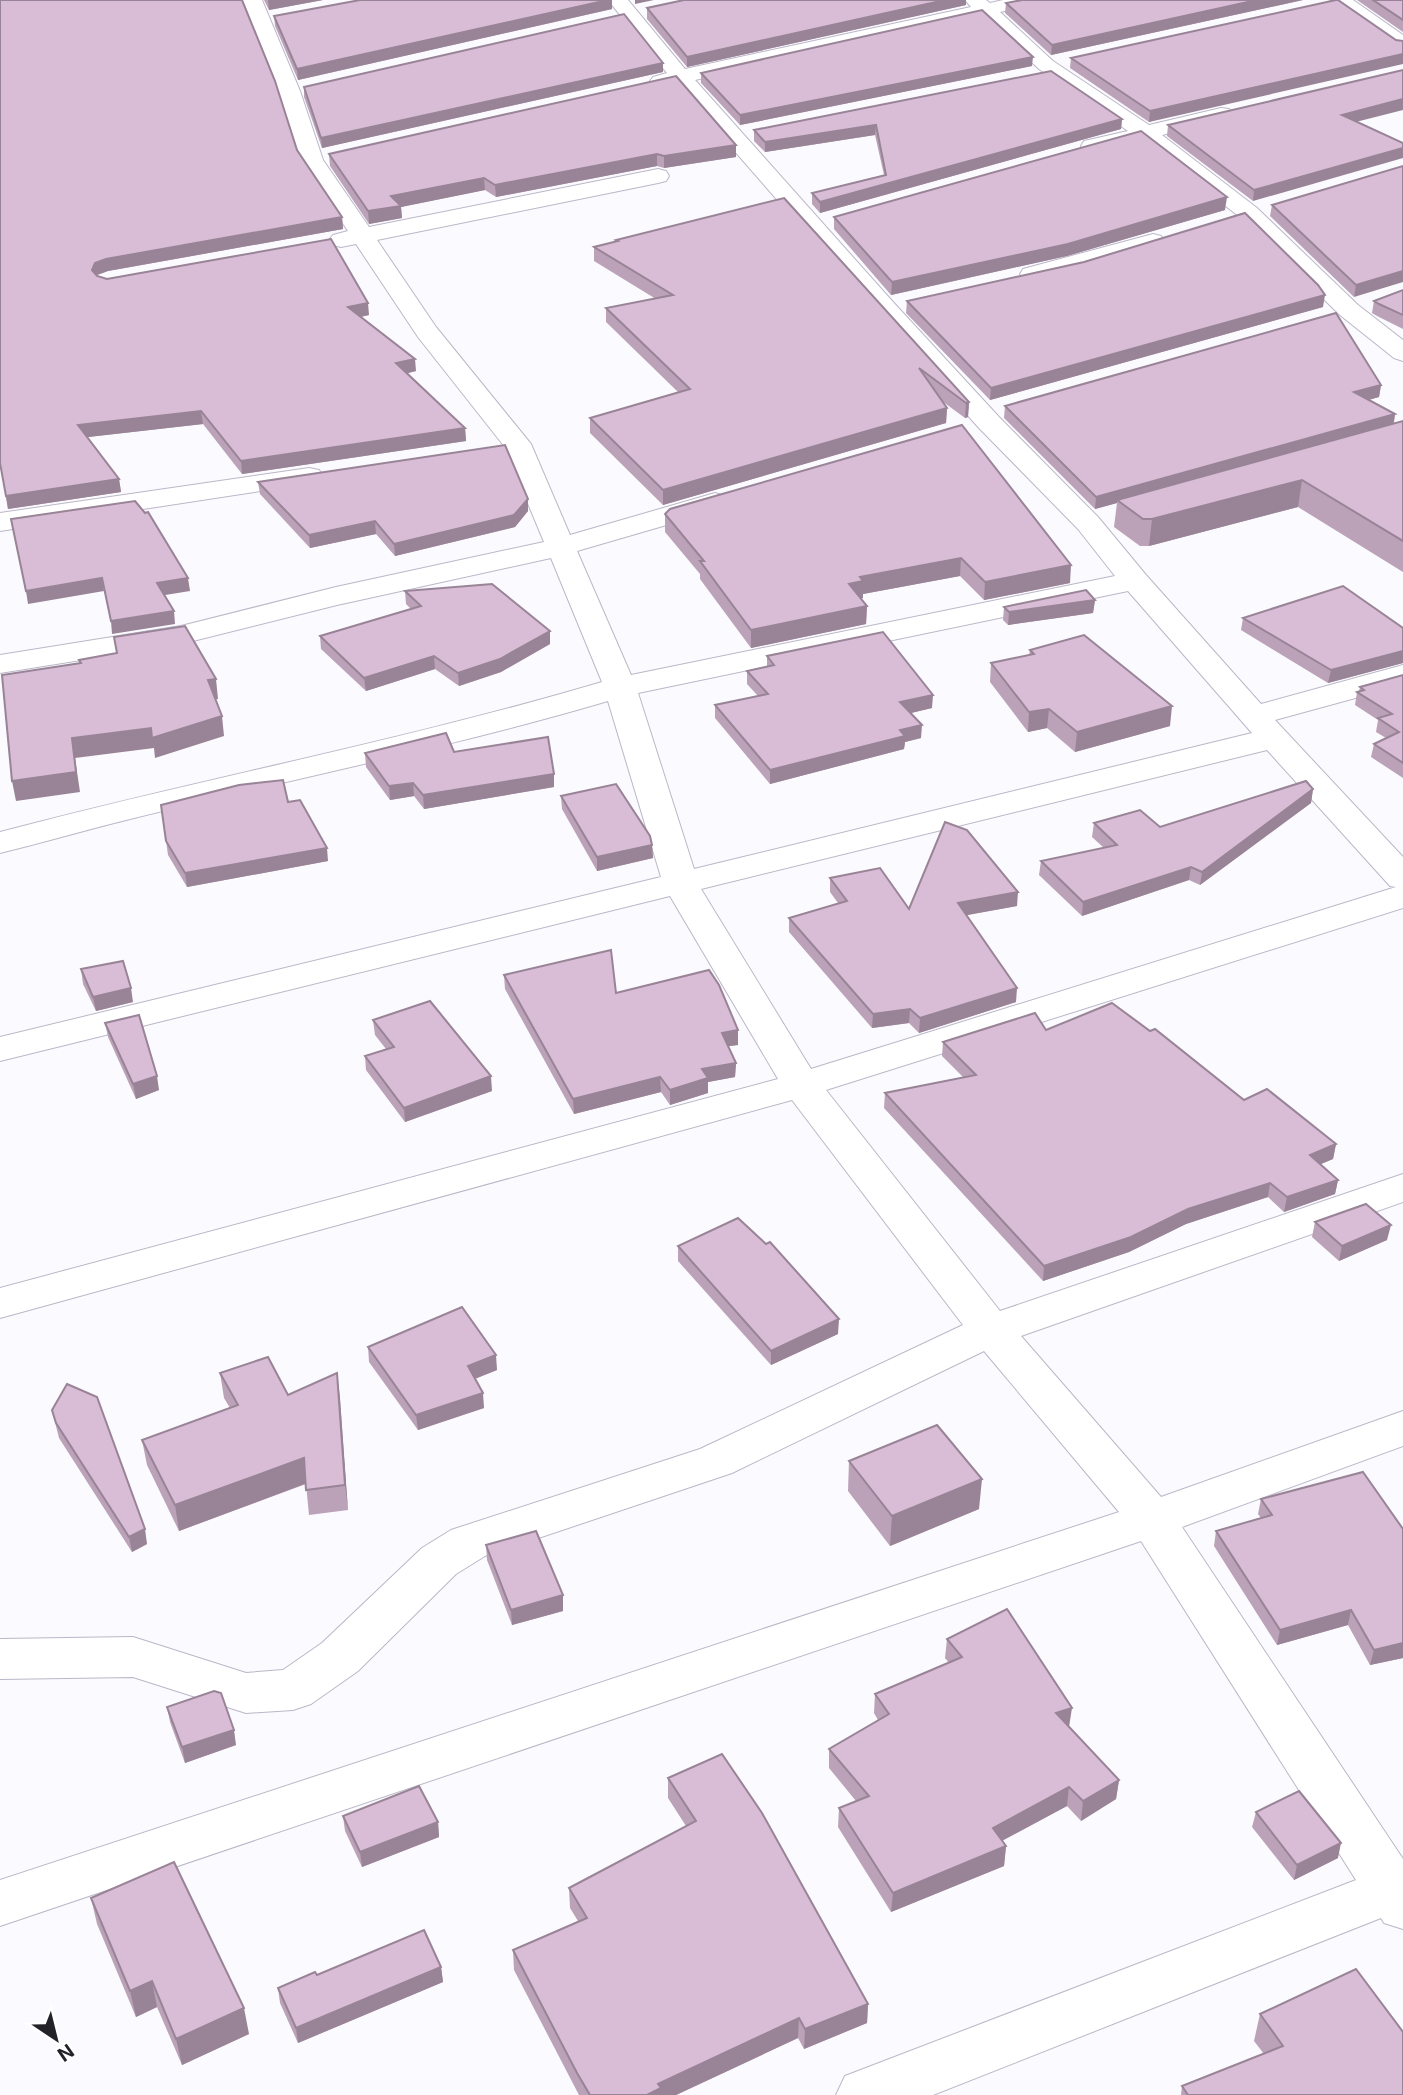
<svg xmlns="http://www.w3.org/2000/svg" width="1403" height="2095" font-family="Inter,sans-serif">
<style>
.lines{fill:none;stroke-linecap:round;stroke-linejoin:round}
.minor-casing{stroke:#bbb7c8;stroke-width:2}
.minor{fill:#fff;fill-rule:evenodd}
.wall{fill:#bba2b8}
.shaded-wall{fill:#988496}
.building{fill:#d9bcd6;stroke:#988496;stroke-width:2}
</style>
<rect width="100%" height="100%" fill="#fbfafe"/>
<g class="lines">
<defs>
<g id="minor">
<path d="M242,0H262L300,91L323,160L369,227L658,169L666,171L669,176L666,181L658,183L377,240L436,327L531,444L570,535L715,493L725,496L729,502L725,508L577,551L631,675L1115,576L1078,529L979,428L875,312L676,84L660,87L653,85L650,81L653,77L667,73L608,0H628L685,69L971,7L965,0H986L990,3L1003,0H1040L1037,4L1000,12L1053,61L1149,125L1221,108L1229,109L1232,114L1229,119L1162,135L1257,208L1358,305L1403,340V361L1394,358L1340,315L1241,218L1141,140L1092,153L1084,151L1081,146L1084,141L1128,131L1039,69L982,16L695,80L893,302L999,417L1098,517L1146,575L1261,704L1403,665V685L1275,720L1403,857V908L826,1090L1000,1311L1403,1174V1202L1021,1336L1161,1497L1403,1411V1446L1182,1527L1403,1859V1929L1384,1923L1381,1918L933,2095H836L845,2076L1356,1880L1141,1541L0,1926V1880L1119,1512L984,1351L732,1473L485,1556L456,1574L358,1671L311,1704L293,1710L246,1713L133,1677L0,1679V1639L133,1637L246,1673L283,1670L322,1643L422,1548L451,1530L700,1449L963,1325L792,1100L0,1318V1288L778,1079L670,896L0,1061V1037L661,877L608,701C452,747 292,779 134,818C89,829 45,842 0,853V832C200,779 403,741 602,682L551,558L337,605L181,644L0,673V655L181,626L336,587L544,542L504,446L418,337L356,244L341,247L333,245L329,240L333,235L348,231L301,160L278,91ZM1128,591L1252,733L694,869L638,693ZM1267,750L1390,886L1396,887L811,1069L701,889Z"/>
<polygon points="1330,0 1353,0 1403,35 1403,50 1396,48"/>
<polygon points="1153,234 1161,236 1165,241 1161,246 1032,281 1023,279 1020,274 1023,269"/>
<polygon points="309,468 319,470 323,476 319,482 0,531 0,513"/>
</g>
</defs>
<use href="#minor" class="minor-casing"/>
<use href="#minor" class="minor"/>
</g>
<g class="wall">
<polygon points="0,0 297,150 342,217 343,229 108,271 97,275 96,276 107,279 369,315 361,317 416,371 407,373 465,428 466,441 242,474 203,424 87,437 119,479 121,492 8,509 0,464"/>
<polygon points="264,0 323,0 269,10"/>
<polygon points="360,0 612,0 612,9 298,80 275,26 274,16"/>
<polygon points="1303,0 1051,55 1005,13 1006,3"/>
<polygon points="1357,0 1403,0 1403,32"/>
<polygon points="966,5 687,67 647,19 647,8"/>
<polygon points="1396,40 1149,122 1070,68 1071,58"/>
<polygon points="1032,66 740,125 701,83 701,73"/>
<polygon points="663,72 322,148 304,97 304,87"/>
<polygon points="1122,119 1121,129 820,213 812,204 812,193 884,175 875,135 765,152 754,141 754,130"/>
<polygon points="1356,121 1253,201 1167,136 1168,125"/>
<polygon points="736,145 736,157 664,168 657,166 496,197 485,190 401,207 402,218 369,224 330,166 329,154"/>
<polygon points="1403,166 1354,297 1270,216 1272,205"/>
<polygon points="784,198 969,402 968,417 965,418 942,401 947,408 946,423 663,505 590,433 590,418 678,392 606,322 606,308 656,299 594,261 594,247 616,242 616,240"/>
<polygon points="1225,210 1067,256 891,295 834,229 834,217"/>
<polygon points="1084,262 1323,307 990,400 906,313 907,301"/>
<polygon points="1403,290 1403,329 1377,316 1372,313 1374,301"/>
<polygon points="1381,385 1379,397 1369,400 1395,414 1394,423 1403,421 1403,572 1298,507 1149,546 1140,546 1114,527 1117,503 1095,509 1004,418 1005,406"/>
<polygon points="962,425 1070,583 984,600 960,576 863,594 863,598 861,599 867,606 866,624 751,648 700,579 700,574 665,532 665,514"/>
<polygon points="258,482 528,499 528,511 515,527 395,556 376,534 310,548 260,494"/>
<polygon points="405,591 550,644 501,672 459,686 435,669 366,691 321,649 320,636 411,609 406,604"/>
<polygon points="1095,600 1093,613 1008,625 1003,620 1004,607"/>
<polygon points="1243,618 1403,628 1403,663 1328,683 1241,630"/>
<polygon points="1030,650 1170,726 1075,752 1047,728 1028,732 990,682 991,663 1029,655"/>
<polygon points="767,656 932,708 910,713 921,738 905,742 904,749 770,784 715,718 715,705 758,696 747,684 747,671 767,667"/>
<polygon points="1403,675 1403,778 1371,757 1374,744 1386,738 1376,732 1378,720 1355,705 1357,692 1359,692 1360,687"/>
<polygon points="454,752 554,774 554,787 424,809 414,796 390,800 366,767 365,753"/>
<polygon points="1313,789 1311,803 1200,885 1189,880 1082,916 1039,875 1041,861 1104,848 1092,837 1094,823 1160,827"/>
<polygon points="561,796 652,845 653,858 597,871 562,809"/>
<polygon points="161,805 328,861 187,887 168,855"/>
<polygon points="830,878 909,909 1017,906 966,915 1016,1002 919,1033 909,1023 872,1028 789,932 789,918 838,903 830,892"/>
<polygon points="81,969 133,1002 96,1011 83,984"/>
<polygon points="504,975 616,993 738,1030 738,1045 728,1046 736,1063 735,1077 708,1082 708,1093 670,1105 661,1092 574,1114 505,989"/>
<polygon points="373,1020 492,1091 405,1122 366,1070 365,1056 386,1049 375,1035"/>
<polygon points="105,1023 159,1090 136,1099 108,1037"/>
<polygon points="1046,1030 1244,1100 1336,1144 1333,1159 1320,1164 1338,1180 1335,1194 1284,1212 1268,1197 1186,1224 1129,1252 1043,1281 884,1108 885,1093 963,1077 942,1056 943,1042"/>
<polygon points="1315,1222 1387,1240 1339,1261 1312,1237"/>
<polygon points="678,1246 838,1334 771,1365 678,1261"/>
<polygon points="368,1347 497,1370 475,1379 484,1408 418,1430 369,1362"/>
<polygon points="220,1373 288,1395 337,1373 348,1510 309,1515 306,1484 179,1531 147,1465 142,1440 230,1408 224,1398"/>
<polygon points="52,1410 147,1544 132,1552 59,1438"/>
<polygon points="849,1461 979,1509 890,1546 848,1491"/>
<polygon points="1261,1499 1403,1529 1403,1658 1370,1665 1348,1625 1277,1645 1214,1546 1216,1531 1261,1518 1258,1514"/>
<polygon points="486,1545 563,1595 563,1611 512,1625 487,1560"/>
<polygon points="947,1639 1069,1727 1119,1780 1116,1799 1081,1821 1067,1806 1002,1841 1006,1846 1004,1866 891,1912 838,1827 839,1808 856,1801 829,1768 829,1749 878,1720 874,1713 875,1694 949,1663 945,1658"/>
<polygon points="167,1707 236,1745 185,1763 170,1722"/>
<polygon points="668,1778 868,2004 867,2023 804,2049 798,2038 676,2095 579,2095 514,1970 513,1950 578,1921 570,1908 569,1888 686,1826 668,1798"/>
<polygon points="1256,1812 1338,1858 1294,1880 1252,1827"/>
<polygon points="343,1816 438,1822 439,1837 362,1867 345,1831"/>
<polygon points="91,1898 249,2034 182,2065 157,2007 136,2017 97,1924"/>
<polygon points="441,1967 443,1982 298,2043 280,2003 278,1988 317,1975"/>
<polygon points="1260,2014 1403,2095 1181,2095 1182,2086 1264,2054 1254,2041"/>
</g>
<g class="shaded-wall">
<polygon points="268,0 323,0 269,10"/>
<polygon points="607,0 612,0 612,9 298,80 297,69"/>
<polygon points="635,0 654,0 635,4"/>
<polygon points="945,0 966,0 966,5 687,67 687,57"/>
<polygon points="1257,0 1303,0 1051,55 1052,45"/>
<polygon points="1403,54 1403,64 1149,122 1150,111"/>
<polygon points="1033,57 1032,66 740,125 740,115"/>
<polygon points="663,63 663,72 322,148 321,138"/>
<polygon points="1403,99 1403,110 1340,126 1342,115"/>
<polygon points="1122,119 1121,129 820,213 820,202"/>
<polygon points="876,125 875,135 765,152 765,142"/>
<polygon points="736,145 736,157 664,168 664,156"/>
<polygon points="1403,148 1403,158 1253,201 1254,190"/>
<polygon points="657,154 657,166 496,197 495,185"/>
<polygon points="484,178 485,190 401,207 402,218 369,224 368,211 391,196"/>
<polygon points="1227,197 1225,210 1067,256 891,295 892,282"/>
<polygon points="342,217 343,229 108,271 97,275 94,282 92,270 95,263 106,259"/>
<polygon points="1403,271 1403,282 1354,297 1356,285"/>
<polygon points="1325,295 1323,307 990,400 991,388"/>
<polygon points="368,303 369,315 350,319 348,307"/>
<polygon points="415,359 416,371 397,376 396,363"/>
<polygon points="1381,385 1379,397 1352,404 1354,392"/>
<polygon points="969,402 968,417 965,418 966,403"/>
<polygon points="947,408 946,423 663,505 663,490"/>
<polygon points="201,411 203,424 80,438 78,425"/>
<polygon points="1395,414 1393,426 1117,500 1117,503 1095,509 1096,497"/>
<polygon points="465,428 466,441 242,474 241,461"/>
<polygon points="119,479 121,492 8,509 6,496"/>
<polygon points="1302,480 1298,507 1149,546 1152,519"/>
<polygon points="528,499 528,511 515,527 395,556 394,544"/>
<polygon points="375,521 376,534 310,548 309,535"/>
<polygon points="961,558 960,576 863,594 863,598 848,601 849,584 860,577"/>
<polygon points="1071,565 1070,583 984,600 985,582"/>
<polygon points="102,578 104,591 28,604 26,591"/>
<polygon points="188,578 190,591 159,596 157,583"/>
<polygon points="1095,600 1093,613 1008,625 1009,612"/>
<polygon points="867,606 866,624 751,648 751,630"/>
<polygon points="174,611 175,624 112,634 111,621"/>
<polygon points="550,631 550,644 501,672 459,686 458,673"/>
<polygon points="1403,651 1403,663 1328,683 1331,670"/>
<polygon points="434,656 435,669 366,691 364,678"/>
<polygon points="216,679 218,699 211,700 208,680"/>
<polygon points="933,695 932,708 899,716 900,702"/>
<polygon points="1172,706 1170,726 1075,752 1077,732"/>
<polygon points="1049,709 1047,728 1028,732 1029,712"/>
<polygon points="222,716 224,736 155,758 154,748 75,758 80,792 16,801 12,781 72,738"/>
<polygon points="922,725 921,738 905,742 904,749 770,784 770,770 900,730"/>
<polygon points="554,774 554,787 424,809 423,795"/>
<polygon points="413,783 414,796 390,800 389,786"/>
<polygon points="1313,789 1311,803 1200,885 1202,872"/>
<polygon points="652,845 653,858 597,871 597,857"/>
<polygon points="327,848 328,861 187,887 185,873"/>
<polygon points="1191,867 1189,880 1082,916 1083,902"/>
<polygon points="1018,892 1017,906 957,917 958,903"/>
<polygon points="131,988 133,1002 96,1011 93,997"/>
<polygon points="1017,988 1016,1002 919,1033 920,1018"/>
<polygon points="910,1009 909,1023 872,1028 873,1014"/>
<polygon points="738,1030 738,1045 722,1047 722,1033"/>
<polygon points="736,1063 735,1077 708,1082 708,1093 670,1105 670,1090 702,1069"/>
<polygon points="157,1076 159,1090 136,1099 133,1084"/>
<polygon points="491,1076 492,1091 405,1122 404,1108"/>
<polygon points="660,1077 661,1092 574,1114 573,1099"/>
<polygon points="1336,1144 1333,1159 1307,1170 1310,1155"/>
<polygon points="1338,1180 1335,1194 1284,1212 1287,1197"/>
<polygon points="1270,1183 1268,1197 1186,1224 1129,1252 1043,1281 1044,1266 1188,1209"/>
<polygon points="1391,1225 1387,1240 1339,1261 1342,1246"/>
<polygon points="839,1319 838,1334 771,1365 771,1351"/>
<polygon points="496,1355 497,1370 469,1381 468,1366"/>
<polygon points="337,1373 340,1398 348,1510 345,1485"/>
<polygon points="483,1393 484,1408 418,1430 416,1415"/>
<polygon points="304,1458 307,1483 179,1531 175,1505"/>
<polygon points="982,1479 979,1509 890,1546 892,1516"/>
<polygon points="145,1529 147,1544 132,1552 129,1537"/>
<polygon points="563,1595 563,1611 512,1625 511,1610"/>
<polygon points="1351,1610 1348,1625 1277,1645 1280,1630"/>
<polygon points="1403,1643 1403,1658 1370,1665 1374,1650"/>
<polygon points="1072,1708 1069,1727 1053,1732 1056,1713"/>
<polygon points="234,1730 236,1745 185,1763 182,1747"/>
<polygon points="1119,1780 1116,1799 1081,1821 1083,1801"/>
<polygon points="1069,1787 1067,1806 990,1847 993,1828"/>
<polygon points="438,1822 439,1837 362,1867 360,1852"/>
<polygon points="1341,1843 1338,1858 1294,1880 1297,1865"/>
<polygon points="1006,1846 1004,1866 891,1912 893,1893"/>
<polygon points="441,1967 443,1982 298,2043 296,2028"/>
<polygon points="152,1981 157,2007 136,2017 130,1991"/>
<polygon points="868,2004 867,2023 804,2049 805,2029"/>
<polygon points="244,2008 249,2034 182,2065 176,2039"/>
<polygon points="799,2018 798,2038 676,2095 647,2095 658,2084"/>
</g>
<g class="building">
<polygon points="0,0 242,0 275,81 297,150 342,217 106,259 95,263 92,270 97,276 107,279 331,239 368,303 348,307 415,359 396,363 465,428 241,461 201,411 78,425 119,479 6,496 0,463"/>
<polygon points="360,0 608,0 297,69 274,16"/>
<polygon points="684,0 945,0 687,57 647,8"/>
<polygon points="1022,0 1257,0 1052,45 1006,3"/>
<polygon points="1336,0 1338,0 1396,40 1403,41 1403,54 1150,111 1071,58"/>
<polygon points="1373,0 1403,0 1403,20"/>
<polygon points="982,10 1033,57 740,115 701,73"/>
<polygon points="624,14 663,63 321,138 304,87"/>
<polygon points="1403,70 1403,99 1342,115 1403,143 1403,148 1254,190 1168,125"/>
<polygon points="1051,71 1122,119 820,202 812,193 886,175 876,125 765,142 754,130"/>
<polygon points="676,76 736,145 664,156 657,154 495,185 484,178 391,196 401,206 368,211 329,154"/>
<polygon points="1141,131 1227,197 1068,244 892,282 834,217"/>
<polygon points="1403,166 1403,271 1356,285 1272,205"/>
<polygon points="784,198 969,402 966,403 919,368 947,408 663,490 590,418 690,389 606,308 673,295 594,247 618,241 616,240"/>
<polygon points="1245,213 1318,285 1325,295 991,388 907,301 1084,262"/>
<polygon points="1403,290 1403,315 1379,304 1374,301"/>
<polygon points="1336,313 1381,385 1354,392 1395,414 1096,497 1005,406"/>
<polygon points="1403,421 1403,541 1302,480 1152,519 1143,519 1117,500"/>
<polygon points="962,425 1071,565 985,582 961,558 860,577 863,581 849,584 867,606 751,630 700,561 704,561 665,514 670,509"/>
<polygon points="505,445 528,499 514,515 394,544 375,521 309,535 258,482"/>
<polygon points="135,501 145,513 148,512 188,578 157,583 174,611 111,621 102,578 26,591 11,519"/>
<polygon points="492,584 550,631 500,659 458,673 434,656 364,678 320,636 421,606 405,591"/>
<polygon points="1343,586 1403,628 1403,651 1331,670 1243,618"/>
<polygon points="1086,590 1095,600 1009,612 1004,607"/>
<polygon points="185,626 216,679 208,680 222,716 152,738 151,728 72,738 76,772 12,781 2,675 81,663 79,660 117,653 114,637"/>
<polygon points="883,632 933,695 900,702 922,725 900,730 905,736 770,770 715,705 768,694 747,671 774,665 767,656"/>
<polygon points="1084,635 1172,706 1077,732 1049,709 1029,712 991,663 1034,654 1030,650"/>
<polygon points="1403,675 1403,763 1374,744 1399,732 1378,718 1392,714 1357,692 1364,690 1360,687"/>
<polygon points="446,733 454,752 548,737 554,774 423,795 413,783 389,786 365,753"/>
<polygon points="283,780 288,802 300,800 327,848 185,873 166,841 161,805 239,785"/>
<polygon points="1306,781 1313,789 1202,872 1191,867 1083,902 1041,861 1117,845 1094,823 1140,810 1160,827"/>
<polygon points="616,784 650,836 652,845 597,857 561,796"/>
<polygon points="945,822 967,830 1018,892 958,903 1017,988 920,1018 910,1009 873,1014 789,918 847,901 830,878 880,868 909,909"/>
<polygon points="611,950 616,993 709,970 719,985 738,1030 722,1033 736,1063 702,1069 708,1078 670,1090 660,1077 573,1099 504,975"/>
<polygon points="123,961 131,988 93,997 81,969"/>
<polygon points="430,1001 491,1076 404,1108 365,1056 394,1047 373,1020"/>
<polygon points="1112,1003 1150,1031 1155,1029 1244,1100 1267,1089 1336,1144 1310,1155 1338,1180 1287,1197 1270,1183 1188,1209 1131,1237 1044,1266 885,1093 976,1075 943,1042 1035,1013 1046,1030"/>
<polygon points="139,1015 157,1076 133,1084 105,1023"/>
<polygon points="1366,1204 1391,1225 1342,1246 1315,1222"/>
<polygon points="738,1218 766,1244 770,1242 839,1319 771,1351 678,1246"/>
<polygon points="462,1307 496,1355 468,1366 483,1393 416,1415 368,1347"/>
<polygon points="268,1357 288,1395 337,1373 345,1485 306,1490 304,1458 175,1505 142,1440 238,1405 220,1373"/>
<polygon points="67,1384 97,1397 145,1529 129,1537 56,1423 52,1410"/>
<polygon points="937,1425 982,1479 892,1516 849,1461"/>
<polygon points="1363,1472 1403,1529 1403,1643 1374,1650 1351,1610 1280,1630 1216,1531 1272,1515 1261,1499"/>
<polygon points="536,1531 563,1595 511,1610 486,1545"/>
<polygon points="1007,1609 1072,1708 1056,1713 1119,1780 1083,1801 1069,1787 993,1828 1006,1846 893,1893 839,1808 869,1796 829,1749 889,1714 875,1694 962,1657 947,1639"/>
<polygon points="214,1691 221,1693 234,1730 182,1747 167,1707"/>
<polygon points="722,1754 762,1813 868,2004 805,2029 799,2018 658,2084 661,2088 647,2095 590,2095 577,2073 513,1950 587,1918 569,1888 696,1821 668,1778"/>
<polygon points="419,1786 438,1822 360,1852 343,1816"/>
<polygon points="1299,1791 1341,1843 1297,1865 1256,1812"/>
<polygon points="174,1862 244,2008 176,2039 152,1981 130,1991 91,1898"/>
<polygon points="424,1930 441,1967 296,2028 278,1988 315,1972 317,1975"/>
<polygon points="1356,1969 1403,2032 1403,2095 1188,2095 1182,2086 1283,2046 1260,2014"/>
</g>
<g transform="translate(56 2039) rotate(145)" stroke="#ffffff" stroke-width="5" paint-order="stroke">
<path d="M0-5L12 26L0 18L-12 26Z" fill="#242229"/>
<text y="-10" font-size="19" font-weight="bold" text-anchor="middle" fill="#242229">N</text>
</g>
</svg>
